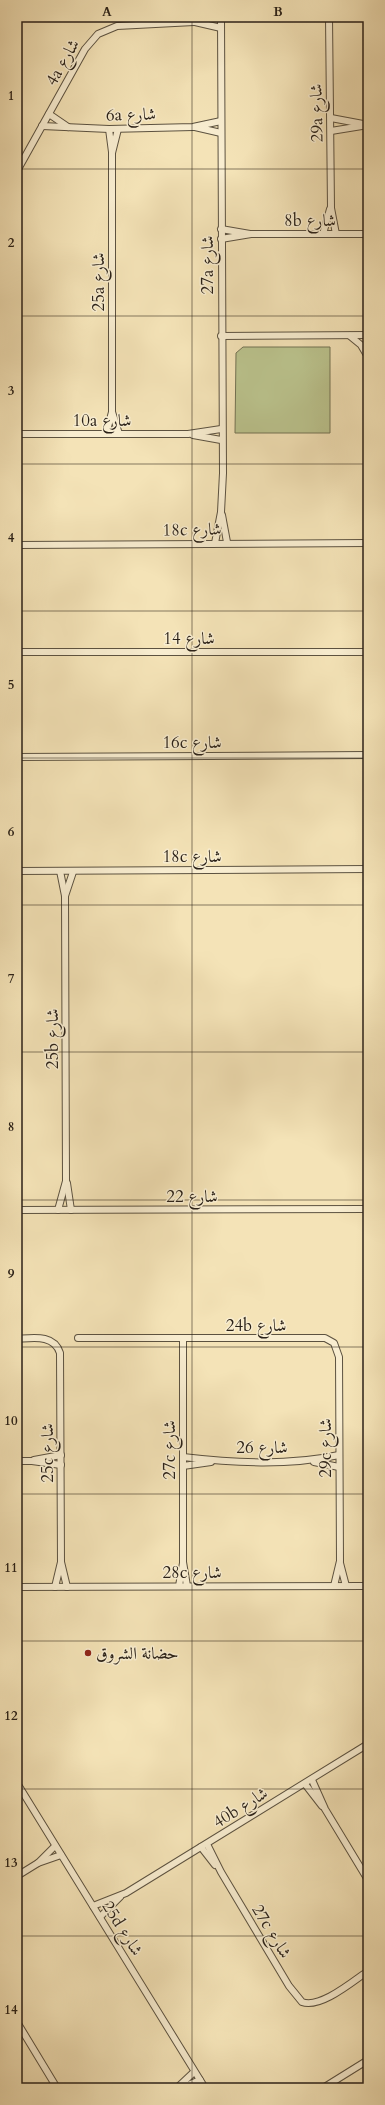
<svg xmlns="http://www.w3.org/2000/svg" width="385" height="2105" font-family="Cardo,Amiri,serif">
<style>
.green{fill:#bbc48e;stroke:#727253}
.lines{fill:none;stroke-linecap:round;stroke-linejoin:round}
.minor-casing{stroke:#5c5240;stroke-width:8}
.minor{stroke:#f8edd0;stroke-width:6}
.grid{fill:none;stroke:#2a2118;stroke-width:1;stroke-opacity:0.55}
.poi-dot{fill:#8f2418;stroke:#f8edd0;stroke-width:1.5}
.labels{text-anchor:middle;stroke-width:3;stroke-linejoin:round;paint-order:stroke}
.street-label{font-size:17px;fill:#2a2118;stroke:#f8edd0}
.poi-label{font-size:17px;fill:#2a2118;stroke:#f8edd0;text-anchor:start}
.neatline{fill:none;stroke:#2a2118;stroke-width:1.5}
.grid-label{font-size:13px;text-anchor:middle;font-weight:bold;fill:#2a2118}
</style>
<rect width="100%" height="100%" fill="#f4e3b7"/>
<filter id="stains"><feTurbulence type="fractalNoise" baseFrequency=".005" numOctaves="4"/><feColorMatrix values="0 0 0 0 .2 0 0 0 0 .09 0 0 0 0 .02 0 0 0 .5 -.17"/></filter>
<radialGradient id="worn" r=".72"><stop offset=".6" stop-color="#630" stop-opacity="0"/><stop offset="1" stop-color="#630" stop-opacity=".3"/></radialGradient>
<polygon class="green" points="243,347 330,347 330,433 235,433 236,353"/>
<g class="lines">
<defs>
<g id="minor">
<polyline points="329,17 331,208 336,234"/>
<polyline points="195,22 221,28"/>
<polyline points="49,114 68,127"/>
<polyline points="331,118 363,124"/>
<polyline points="42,126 109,129 193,127 221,121"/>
<polyline points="195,127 221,133"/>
<polyline points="109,129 112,152"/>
<polyline points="118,129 112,153 112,412 119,434"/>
<polyline points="331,131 368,125"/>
<polyline points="17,171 85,49 98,34 117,26 194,22 217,17"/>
<polyline points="221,229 250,234"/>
<polyline points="323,234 330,209"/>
<polyline points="221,239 251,234 368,234"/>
<polyline points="221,336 368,335"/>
<polyline points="350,336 361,345 368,357"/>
<polyline points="17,434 188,434 221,429"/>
<polyline points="106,434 112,412"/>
<polyline points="193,435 221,440"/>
<polyline points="222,515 227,542"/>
<polyline points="215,543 221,512 223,473 221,17"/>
<polyline points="17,545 368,543"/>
<polyline points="17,652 368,652"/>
<polyline points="17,757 368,755"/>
<polyline points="17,871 368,869"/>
<polyline points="65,896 73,872"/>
<polyline points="67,1183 71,1210"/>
<polyline points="17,1210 368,1209"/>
<polyline points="58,1210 66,1181 65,896 60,871"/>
<polyline points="78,1338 325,1338 334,1343 339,1357 340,1561 334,1586"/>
<path d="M17,1339C33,1338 54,1334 60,1353L61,1562L55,1587"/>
<polyline points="183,1339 183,1562 187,1586"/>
<path d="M183,1457C234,1463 288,1466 339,1455"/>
<polyline points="34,1460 61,1455"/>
<polyline points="17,1461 32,1461 61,1465"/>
<polyline points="314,1462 339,1467"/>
<polyline points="183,1466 211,1462"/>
<polyline points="61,1562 67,1587"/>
<polyline points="340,1563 346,1586"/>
<polyline points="179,1586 183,1563"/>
<polyline points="17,1587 368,1586"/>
<polyline points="312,1780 325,1809 368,1880"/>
<polyline points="17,1783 205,2088"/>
<polyline points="305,1784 322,1806"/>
<path d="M207,1844L221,1872L289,1986L302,2002C320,2009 352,1982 368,1971"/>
<polyline points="201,1847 215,1865"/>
<polyline points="38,1863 55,1846"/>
<polyline points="17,1876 38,1863 61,1855"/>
<polyline points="93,1906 126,1893 368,1744"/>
<polyline points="100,1917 120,1897"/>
<polyline points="17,2022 57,2088"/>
<polyline points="177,2088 194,2072"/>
<polyline points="181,2088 200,2080"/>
<polyline points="323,2088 368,2060"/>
</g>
</defs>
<use href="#minor" class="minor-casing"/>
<use href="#minor" class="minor"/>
</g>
<path class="grid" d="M192,17V2088M17,169H368M17,316H368M17,464H368M17,611H368M17,758H368M17,905H368M17,1052H368M17,1200H368M17,1347H368M17,1494H368M17,1641H368M17,1789H368M17,1936H368"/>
<circle class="poi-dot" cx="88" cy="1653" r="4"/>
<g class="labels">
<g class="street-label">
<text transform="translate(62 62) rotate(-60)" y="6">4a شارع</text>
<text transform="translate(316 113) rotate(-91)" y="6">29a شارع</text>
<text transform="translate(131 114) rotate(-1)" y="6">6a شارع</text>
<text x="310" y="226">8b شارع</text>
<text transform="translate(207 265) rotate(-90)" y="6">27a شارع</text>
<text transform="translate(98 282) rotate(-90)" y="6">25a شارع</text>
<text x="102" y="426">10a شارع</text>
<text transform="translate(192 529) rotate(-1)" y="6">18c شارع</text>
<text x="189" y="644">شارع 14</text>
<text x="192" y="748">16c شارع</text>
<text x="192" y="862">18c شارع</text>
<text transform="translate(52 1039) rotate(-90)" y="6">25b شارع</text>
<text x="192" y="1202">شارع 22</text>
<text x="256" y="1331">24b شارع</text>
<text x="262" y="1453">شارع 26</text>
<text transform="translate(325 1448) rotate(-90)" y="6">29c شارع</text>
<text transform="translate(169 1450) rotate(-90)" y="6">27c شارع</text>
<text transform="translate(47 1453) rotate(-90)" y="6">25c شارع</text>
<text x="192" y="1578">28c شارع</text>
<text transform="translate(240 1807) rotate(-32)" y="6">40b شارع</text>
<text transform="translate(123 1928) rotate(58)" y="6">25d شارع</text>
<text transform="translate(272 1931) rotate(59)" y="6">27c شارع</text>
</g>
<g class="poi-label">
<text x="96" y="1659">حضانة الشروق</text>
</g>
</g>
<rect width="385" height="2105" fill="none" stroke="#f4e3b7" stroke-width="44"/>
<rect x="22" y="22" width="341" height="2061" class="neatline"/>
<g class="grid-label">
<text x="107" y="16">A</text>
<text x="278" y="16">B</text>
<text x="11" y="100">1</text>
<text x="11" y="247">2</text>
<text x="11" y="395">3</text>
<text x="11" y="542">4</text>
<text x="11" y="689">5</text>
<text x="11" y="836">6</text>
<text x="11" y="983">7</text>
<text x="11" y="1131">8</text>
<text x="11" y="1278">9</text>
<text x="11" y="1425">10</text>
<text x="11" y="1572">11</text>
<text x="11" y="1720">12</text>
<text x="11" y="1867">13</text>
<text x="11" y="2014">14</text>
</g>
<rect width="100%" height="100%" filter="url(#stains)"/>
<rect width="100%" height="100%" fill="url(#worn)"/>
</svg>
